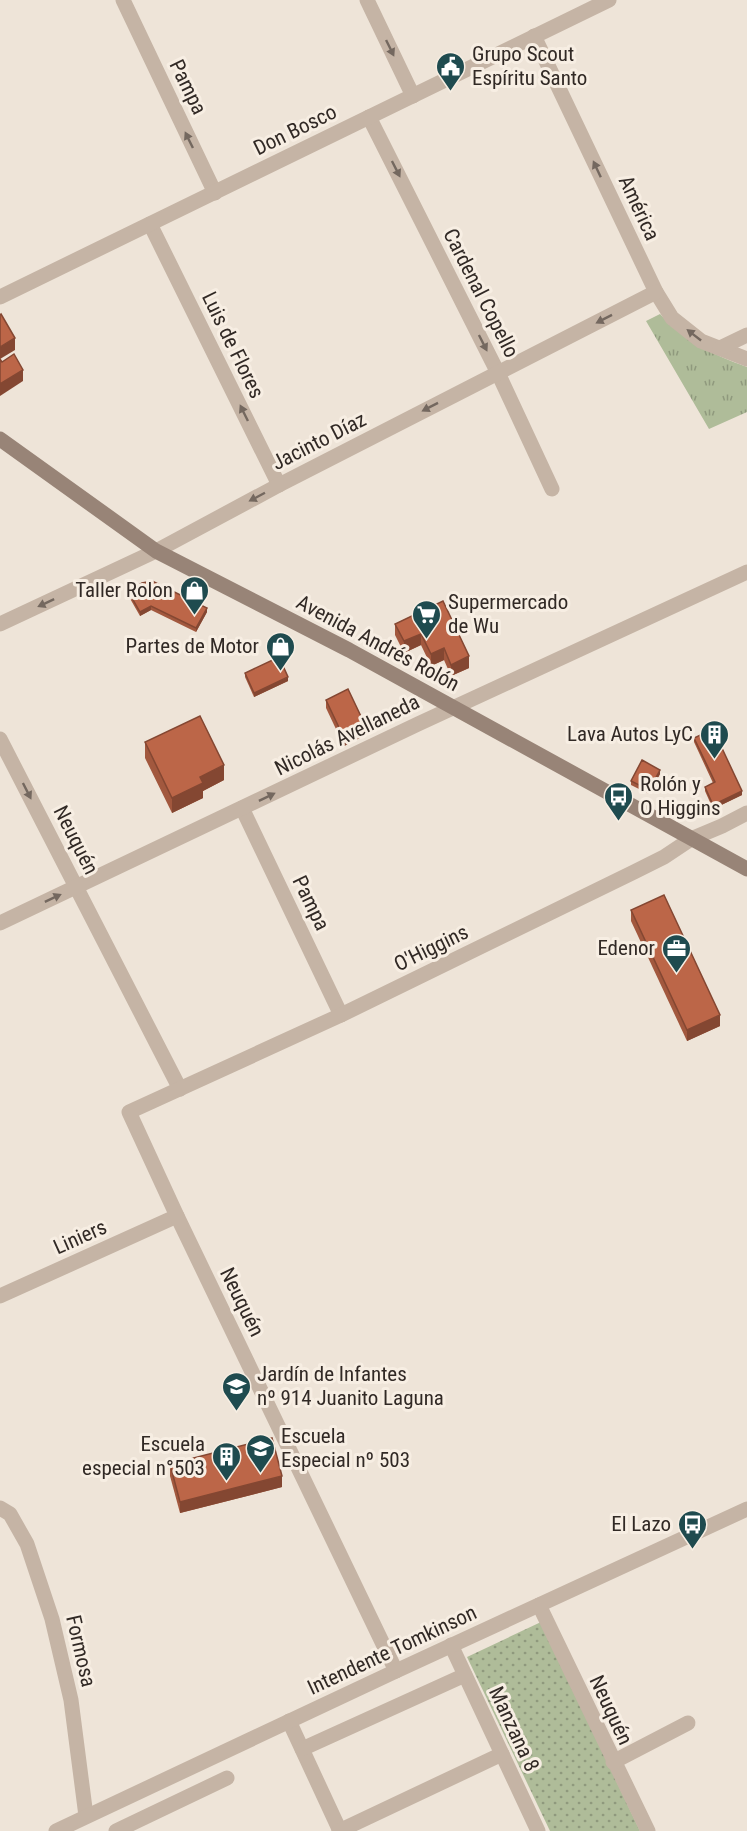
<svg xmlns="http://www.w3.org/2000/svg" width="747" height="1831" font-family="'Roboto Condensed',sans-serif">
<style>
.grass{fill:url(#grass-dots)}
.park{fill:url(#park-tufts)}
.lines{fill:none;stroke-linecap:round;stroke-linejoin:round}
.minor{stroke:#c5b4a5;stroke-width:15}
.tertiary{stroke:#c5b4a5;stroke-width:15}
.secondary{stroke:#988477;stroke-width:15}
.wall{fill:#a2583e}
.shaded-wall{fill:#844732}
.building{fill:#bc6648;stroke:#844732;stroke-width:1.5}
.oneway{fill:#74685f}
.labels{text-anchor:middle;stroke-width:6;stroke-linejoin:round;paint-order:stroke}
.poi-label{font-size:21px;fill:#312925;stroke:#f7eee3;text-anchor:end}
.street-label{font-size:21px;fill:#312925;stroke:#f7eee3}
</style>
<defs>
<pattern id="grass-dots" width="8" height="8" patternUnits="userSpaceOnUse" patternTransform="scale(1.5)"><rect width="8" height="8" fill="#afbc99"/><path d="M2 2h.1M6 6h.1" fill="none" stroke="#8f997d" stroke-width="1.8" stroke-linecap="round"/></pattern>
<pattern id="park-tufts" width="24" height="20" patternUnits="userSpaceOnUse" patternTransform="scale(1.5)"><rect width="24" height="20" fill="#afbc99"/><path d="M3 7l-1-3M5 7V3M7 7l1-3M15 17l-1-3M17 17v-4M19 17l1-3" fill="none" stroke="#8f997d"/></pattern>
</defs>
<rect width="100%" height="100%" fill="#eee4d8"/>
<polygon class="grass" points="541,1622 640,1831 550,1831 467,1657"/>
<path class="park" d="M660,314C685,342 712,354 747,367V412L709,429L646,321Z"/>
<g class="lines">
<g class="minor">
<polyline points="123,0 215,193"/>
<polyline points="367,0 413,96"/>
<polyline points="534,36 656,292 672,318 701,341 747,359"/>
<polyline points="369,117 498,373 552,489"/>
<polyline points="150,224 279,485"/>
<polyline points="720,348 747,335"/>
<polyline points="0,624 156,551 279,485 656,292"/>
<polyline points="0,739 180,1089"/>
<polyline points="242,808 341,1015"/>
<polyline points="0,923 418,724 747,572"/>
<polyline points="0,1296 177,1216"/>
<polyline points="0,1508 10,1514 27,1544 52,1619 71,1700 86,1816"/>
<polyline points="539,1605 648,1831"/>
<polyline points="451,1645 538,1831"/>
<polyline points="396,1671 177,1216 129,1112 341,1015 634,872 664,857 691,839 722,826 747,813"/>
<polyline points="289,1721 340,1831"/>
<polyline points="302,1749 465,1675"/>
<polyline points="613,1762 688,1723"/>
<polyline points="116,1831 227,1778"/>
<polyline points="339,1831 502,1754"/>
</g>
<g class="tertiary">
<polyline points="0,297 609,0"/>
<polyline points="56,1831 396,1671 747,1509"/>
</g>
<polyline class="secondary" points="0,439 156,551 349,650 747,869"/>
</g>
<g class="wall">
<polygon points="128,591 207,612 196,632 151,610 140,616 128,595"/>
<polygon points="443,601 469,668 451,676 444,660 431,666 421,645 404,653 395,635 395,624"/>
<polygon points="245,673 288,681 254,697 245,677"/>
<polygon points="326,700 366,735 344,746 326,708"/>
<polygon points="694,738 742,795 713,809 705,791 705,787 713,783 694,742"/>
<polygon points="145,742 224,780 203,791 203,798 172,813 145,758"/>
<polygon points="660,774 649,794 631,785 631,781"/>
<polygon points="631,910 720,1026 687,1041 631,921"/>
<polygon points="170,1464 282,1487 180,1513 170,1476"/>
</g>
<g class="shaded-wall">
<polygon points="15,338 15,350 0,359 0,347"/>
<polygon points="23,370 23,381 0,396 0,384"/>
<polygon points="151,606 151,610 140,616 140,612"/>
<polygon points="207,608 207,612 196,632 196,628"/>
<polygon points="421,634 421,645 404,653 404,641"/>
<polygon points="444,648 444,660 431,666 431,654"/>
<polygon points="469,656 469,668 451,676 451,665"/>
<polygon points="288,677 288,681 254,697 254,693"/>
<polygon points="366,727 366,735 344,746 344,738"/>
<polygon points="224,765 224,780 203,791 203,798 172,813 172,798 200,777"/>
<polygon points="660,770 660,774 649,794 649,790"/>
<polygon points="742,791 742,795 713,809 713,805"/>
<polygon points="720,1015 720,1026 687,1041 687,1030"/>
<polygon points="282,1476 282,1487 180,1513 180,1502"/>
</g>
<g class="building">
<polygon points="1,314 15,338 0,347 0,315"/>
<polygon points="14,354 23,370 0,384 0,359 2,362"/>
<polygon points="152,581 207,608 196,628 151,606 140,612 128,591 142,583"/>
<polygon points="443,601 469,656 451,665 444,648 431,654 421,634 404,641 395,624"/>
<polygon points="279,657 288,677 254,693 245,673"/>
<polygon points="348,689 366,727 344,738 326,700"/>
<polygon points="200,716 224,765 200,777 203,783 172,798 145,742"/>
<polygon points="713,729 742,791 713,805 705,787 715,782 694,738"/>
<polygon points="642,760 660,770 649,790 631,781"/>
<polygon points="664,895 720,1015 687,1030 631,910"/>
<polygon points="272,1438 282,1476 180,1502 170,1464"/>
</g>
<defs><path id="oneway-solid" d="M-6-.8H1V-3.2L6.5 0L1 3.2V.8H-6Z" transform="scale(1.5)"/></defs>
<g class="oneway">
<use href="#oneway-solid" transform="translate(390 48) rotate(64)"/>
<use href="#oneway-solid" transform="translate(189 140) rotate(-116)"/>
<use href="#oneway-solid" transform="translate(396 169) rotate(63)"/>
<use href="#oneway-solid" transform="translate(597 169) rotate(-115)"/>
<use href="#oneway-solid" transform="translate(604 319) rotate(153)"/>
<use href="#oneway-solid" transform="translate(694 335) rotate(-142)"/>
<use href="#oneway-solid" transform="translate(483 343) rotate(63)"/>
<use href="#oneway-solid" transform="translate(430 407) rotate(153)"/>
<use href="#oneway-solid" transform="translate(244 413) rotate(-116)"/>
<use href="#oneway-solid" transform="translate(257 497) rotate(152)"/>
<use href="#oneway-solid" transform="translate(46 603) rotate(155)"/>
<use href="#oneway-solid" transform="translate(27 791) rotate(63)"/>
<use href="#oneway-solid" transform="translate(267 797) rotate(-26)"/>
<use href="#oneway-solid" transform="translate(53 898) rotate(-25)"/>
</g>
<defs>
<symbol id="civic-pin" viewBox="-11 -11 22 30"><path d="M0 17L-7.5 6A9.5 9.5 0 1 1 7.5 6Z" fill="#1f4b4f" stroke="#f7eee3"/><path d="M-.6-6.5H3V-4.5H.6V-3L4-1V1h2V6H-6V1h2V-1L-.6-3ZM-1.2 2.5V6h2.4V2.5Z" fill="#fff"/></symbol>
<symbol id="shop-pin" viewBox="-11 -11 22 30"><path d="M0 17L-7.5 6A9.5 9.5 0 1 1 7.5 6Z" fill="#1f4b4f" stroke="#f7eee3"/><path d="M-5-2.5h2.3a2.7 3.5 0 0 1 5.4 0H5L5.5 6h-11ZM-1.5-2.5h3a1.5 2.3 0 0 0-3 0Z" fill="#fff"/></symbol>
<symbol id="supermarket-pin" viewBox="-11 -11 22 30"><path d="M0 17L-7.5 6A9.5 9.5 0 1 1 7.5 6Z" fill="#1f4b4f" stroke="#f7eee3"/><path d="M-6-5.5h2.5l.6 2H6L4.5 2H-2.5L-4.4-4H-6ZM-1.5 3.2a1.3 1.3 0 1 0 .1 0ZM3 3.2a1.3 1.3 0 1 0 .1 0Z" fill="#fff"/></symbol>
<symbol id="building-pin" viewBox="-11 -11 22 30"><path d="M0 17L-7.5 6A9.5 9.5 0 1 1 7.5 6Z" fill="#1f4b4f" stroke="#f7eee3"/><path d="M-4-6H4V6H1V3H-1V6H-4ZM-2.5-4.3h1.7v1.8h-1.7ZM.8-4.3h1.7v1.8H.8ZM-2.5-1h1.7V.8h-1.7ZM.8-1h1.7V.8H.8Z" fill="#fff"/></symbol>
<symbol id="bus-pin" viewBox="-11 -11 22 30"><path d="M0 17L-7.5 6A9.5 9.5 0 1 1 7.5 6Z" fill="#1f4b4f" stroke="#f7eee3"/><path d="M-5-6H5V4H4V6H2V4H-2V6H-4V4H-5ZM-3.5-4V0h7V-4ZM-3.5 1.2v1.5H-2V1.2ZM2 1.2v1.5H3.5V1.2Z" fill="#fff"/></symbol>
<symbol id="office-pin" viewBox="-11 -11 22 30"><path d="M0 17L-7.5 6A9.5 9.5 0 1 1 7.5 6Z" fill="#1f4b4f" stroke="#f7eee3"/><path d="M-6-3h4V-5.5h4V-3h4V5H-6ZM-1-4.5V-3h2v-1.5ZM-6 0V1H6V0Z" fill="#fff"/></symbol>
<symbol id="school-pin" viewBox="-11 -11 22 30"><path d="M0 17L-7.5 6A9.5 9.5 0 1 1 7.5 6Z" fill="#1f4b4f" stroke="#f7eee3"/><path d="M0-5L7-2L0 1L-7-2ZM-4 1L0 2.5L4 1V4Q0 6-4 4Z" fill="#fff"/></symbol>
</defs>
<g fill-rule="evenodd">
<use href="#civic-pin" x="434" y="50" width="33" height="45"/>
<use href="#shop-pin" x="178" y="574" width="33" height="45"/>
<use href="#supermarket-pin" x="410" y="598" width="33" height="45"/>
<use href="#shop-pin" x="264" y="630" width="33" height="45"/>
<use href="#building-pin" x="698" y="718" width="33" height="45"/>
<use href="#bus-pin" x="602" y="780" width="33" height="45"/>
<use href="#office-pin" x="660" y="932" width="33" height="45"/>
<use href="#school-pin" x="220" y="1370" width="33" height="45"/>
<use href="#school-pin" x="244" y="1432" width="33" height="45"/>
<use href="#building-pin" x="210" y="1440" width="33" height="45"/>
<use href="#bus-pin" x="676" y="1508" width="33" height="45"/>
</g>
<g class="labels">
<g class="poi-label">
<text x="472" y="61" text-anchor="start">Grupo Scout<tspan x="472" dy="24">Espíritu Santo</tspan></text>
<text x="173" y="597">Taller Rolon</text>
<text x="448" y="609" text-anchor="start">Supermercado<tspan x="448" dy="24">de Wu</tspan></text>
<text x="259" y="653">Partes de Motor</text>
<text x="693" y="741">Lava Autos LyC</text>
<text x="640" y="791" text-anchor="start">Rolón y<tspan x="640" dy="24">O Higgins</tspan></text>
<text x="655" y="955">Edenor</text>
<text x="257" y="1381" text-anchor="start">Jardín de Infantes<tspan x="257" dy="24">nº 914 Juanito Laguna</tspan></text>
<text x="281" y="1443" text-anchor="start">Escuela<tspan x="281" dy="24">Especial nº 503</tspan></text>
<text x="205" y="1451">Escuela<tspan x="205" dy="24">especial n°503</tspan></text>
<text x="671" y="1531">El Lazo</text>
</g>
<g class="street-label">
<text transform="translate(188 87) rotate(64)" y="7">Pampa</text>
<text transform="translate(295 130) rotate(-26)" y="7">Don Bosco</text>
<text transform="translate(639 208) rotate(65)" y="7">América</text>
<text transform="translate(481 293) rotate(63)" y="7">Cardenal Copello</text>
<text transform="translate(233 345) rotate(64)" y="7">Luis de Flores</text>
<text transform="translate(319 441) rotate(-27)" y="7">Jacinto Díaz</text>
<text transform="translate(378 643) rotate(28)" y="7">Avenida Andrés Rolón</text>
<text transform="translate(347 735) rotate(-26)" y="7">Nicolás Avellaneda</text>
<text transform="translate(76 840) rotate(63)" y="7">Neuquén</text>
<text transform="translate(311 903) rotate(64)" y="7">Pampa</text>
<text transform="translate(431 948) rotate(-26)" y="7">O'Higgins</text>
<text transform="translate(80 1237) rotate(-24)" y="7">Liniers</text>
<text transform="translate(242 1302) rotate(64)" y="7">Neuquén</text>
<text transform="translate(392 1650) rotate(-25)" y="7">Intendente Tomkinson</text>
<text transform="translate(81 1651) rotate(77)" y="7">Formosa</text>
<text transform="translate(611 1710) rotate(65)" y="7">Neuquén</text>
<text transform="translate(514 1729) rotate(65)" y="7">Manzana 8</text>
</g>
</g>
</svg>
